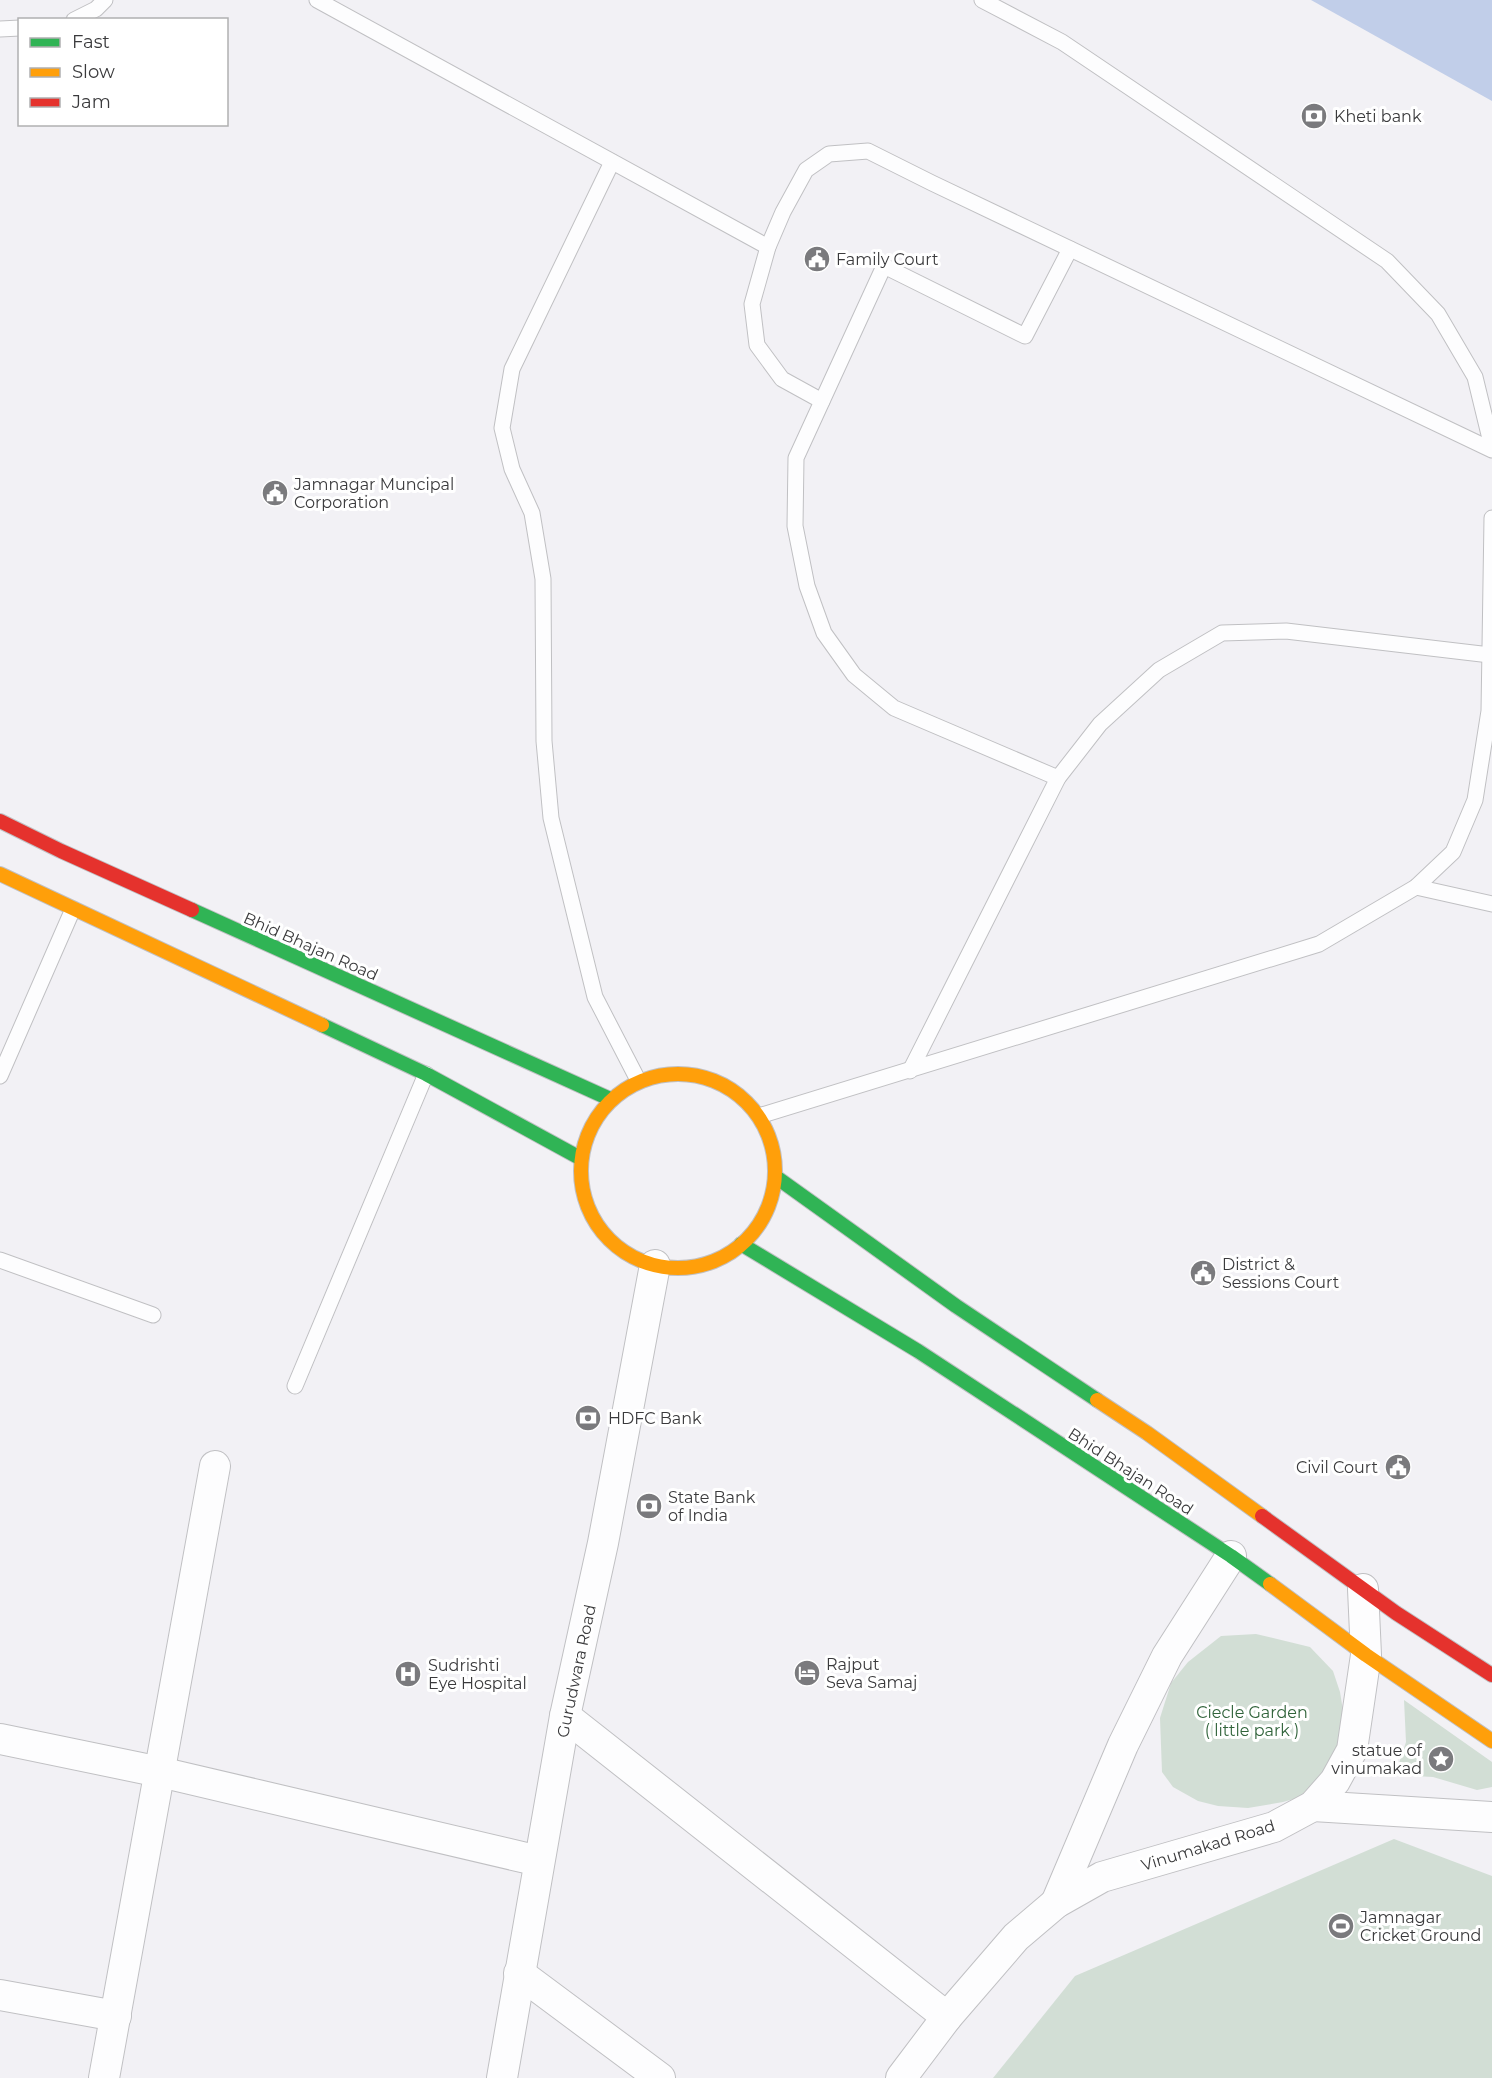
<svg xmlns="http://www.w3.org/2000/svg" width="1492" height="2078" font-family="Montserrat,sans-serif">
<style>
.green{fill:#d2ded5}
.water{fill:#c1cee9}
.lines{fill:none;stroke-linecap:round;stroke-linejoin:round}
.lane-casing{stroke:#c0c0c3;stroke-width:17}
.street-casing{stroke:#c0c0c3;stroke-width:32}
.fast-casing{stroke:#c0c0c3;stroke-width:16}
.slow-casing{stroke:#c0c0c3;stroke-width:16}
.jam-casing{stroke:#c0c0c3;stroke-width:16}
.lane{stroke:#fdfdfe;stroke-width:15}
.street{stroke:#fdfdfe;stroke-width:30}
.fast{stroke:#30b455;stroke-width:14}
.slow{stroke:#ff9f0a;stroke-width:14}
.jam{stroke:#e5322d;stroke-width:14}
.labels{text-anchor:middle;stroke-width:6;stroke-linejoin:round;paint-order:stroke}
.poi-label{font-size:16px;fill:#3a3a3c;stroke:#fff;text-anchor:start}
.street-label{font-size:16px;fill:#3a3a3c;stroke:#fff}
.park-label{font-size:16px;fill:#31643b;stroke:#fff}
</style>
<rect width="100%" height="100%" fill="#f2f1f5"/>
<g class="green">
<polygon points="1256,1634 1310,1647 1333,1671 1340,1692 1344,1717 1345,1747 1311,1794 1283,1802 1248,1808 1218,1806 1198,1801 1173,1787 1162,1772 1160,1718 1171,1683 1188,1662 1221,1636"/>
<polygon points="1404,1700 1492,1762 1492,1787 1477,1790 1433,1777 1395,1775 1406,1742"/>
<polygon points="1394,1839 1492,1876 1492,2078 993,2078 1075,1976"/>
</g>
<polygon class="water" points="1311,0 1492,0 1492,101"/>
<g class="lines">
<defs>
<g id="lane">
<polyline points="317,0 768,247"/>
<polyline points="982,0 1062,42 1387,261 1438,314 1475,377 1492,447"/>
<polyline points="74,20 96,9 105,0"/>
<polyline points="0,29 20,28"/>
<polyline points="612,162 512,369 502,428 512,469 532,513 543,579 544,741 551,818 595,997 638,1080"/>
<polyline points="822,401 782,379 757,345 752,304 768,247 783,212 806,170 829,154 868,151 932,183 1492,450"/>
<polyline points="1058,778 894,708 854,675 824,633 807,586 795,526 796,458 884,266 1025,336 1070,249"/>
<polyline points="1416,887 1492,904"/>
<polyline points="910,1071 1058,778 1100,724 1159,670 1222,633 1286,631 1490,655"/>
<polyline points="0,1076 73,909"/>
<polyline points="759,1116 1319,944 1416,887 1453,852 1475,800 1489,711 1492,518"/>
<polyline points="0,1260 153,1315"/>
<polyline points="295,1386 426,1074"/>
</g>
<g id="street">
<polyline points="565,1716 947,2017"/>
<polyline points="0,1739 160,1772 539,1861"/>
<polyline points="1313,1806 1492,1817"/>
<polyline points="1056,1903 1123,1745 1167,1656 1231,1556"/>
<polyline points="519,1973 660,2078"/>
<polyline points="0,1995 116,2016"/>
<polyline points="104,2078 215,1466"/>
<polyline points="502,2078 565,1716 603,1543 655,1265"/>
<polyline points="901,2078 947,2017 1016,1937 1056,1903 1102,1877 1274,1827 1313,1806 1335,1781 1352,1750 1366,1655 1363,1589"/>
</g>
<g id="fast">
<polyline points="192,910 610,1099"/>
<polyline points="322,1025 426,1074 580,1158"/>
<polyline points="776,1177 956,1306 1097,1400"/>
<polyline points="741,1244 918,1351 1231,1556 1270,1584"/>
</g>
<g id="slow">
<polyline points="0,874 322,1025"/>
<circle cx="678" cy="1171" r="97"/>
<polyline points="1097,1400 1147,1433 1262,1516"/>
<polyline points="1270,1584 1366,1655 1492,1741"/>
</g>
<g id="jam">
<polyline points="0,821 61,851 192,910"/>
<polyline points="1262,1516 1396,1613 1492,1675"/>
</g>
</defs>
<use href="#lane" class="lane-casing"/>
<use href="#street" class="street-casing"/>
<use href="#fast" class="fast-casing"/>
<use href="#slow" class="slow-casing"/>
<use href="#jam" class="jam-casing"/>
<use href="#lane" class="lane"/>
<use href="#street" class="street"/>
<use href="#fast" class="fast"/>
<use href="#slow" class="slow"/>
<use href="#jam" class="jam"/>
</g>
<defs>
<symbol id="bank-disc" viewBox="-11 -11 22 22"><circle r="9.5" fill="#7a7a7d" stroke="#fff"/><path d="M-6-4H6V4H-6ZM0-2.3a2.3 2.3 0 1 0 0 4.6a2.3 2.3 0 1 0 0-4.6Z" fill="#fff"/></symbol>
<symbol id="civic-disc" viewBox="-11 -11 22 22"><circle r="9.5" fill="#7a7a7d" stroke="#fff"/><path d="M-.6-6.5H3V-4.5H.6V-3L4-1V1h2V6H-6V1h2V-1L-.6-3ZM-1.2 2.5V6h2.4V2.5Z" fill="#fff"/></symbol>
<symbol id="hotel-disc" viewBox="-11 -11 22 22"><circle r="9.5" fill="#7a7a7d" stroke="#fff"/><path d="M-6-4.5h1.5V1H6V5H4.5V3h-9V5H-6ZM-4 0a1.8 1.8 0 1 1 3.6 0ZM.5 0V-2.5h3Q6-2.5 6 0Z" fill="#fff"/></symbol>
<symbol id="hospital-disc" viewBox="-11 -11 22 22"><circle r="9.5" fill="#7a7a7d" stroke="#fff"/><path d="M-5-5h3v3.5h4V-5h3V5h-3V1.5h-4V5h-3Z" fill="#fff"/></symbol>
<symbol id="sight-disc" viewBox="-11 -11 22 22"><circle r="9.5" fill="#7a7a7d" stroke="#fff"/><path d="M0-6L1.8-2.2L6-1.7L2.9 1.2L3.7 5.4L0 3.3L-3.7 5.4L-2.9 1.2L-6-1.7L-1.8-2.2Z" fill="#fff"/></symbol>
<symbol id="stadium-disc" viewBox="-11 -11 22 22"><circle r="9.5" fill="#7a7a7d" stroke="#fff"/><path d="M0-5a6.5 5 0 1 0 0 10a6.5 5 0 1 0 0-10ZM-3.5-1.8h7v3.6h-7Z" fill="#fff"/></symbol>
</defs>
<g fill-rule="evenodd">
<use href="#bank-disc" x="1299" y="101" width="30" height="30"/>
<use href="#civic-disc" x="802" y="244" width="30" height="30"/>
<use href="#civic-disc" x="260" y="478" width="30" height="30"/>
<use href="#civic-disc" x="1188" y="1258" width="30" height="30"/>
<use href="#bank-disc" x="573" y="1403" width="30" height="30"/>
<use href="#civic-disc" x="1383" y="1452" width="30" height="30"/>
<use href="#bank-disc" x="634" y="1491" width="30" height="30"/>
<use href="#hotel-disc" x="792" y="1658" width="30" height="30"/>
<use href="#hospital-disc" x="393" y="1659" width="30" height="30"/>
<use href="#sight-disc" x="1426" y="1744" width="30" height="30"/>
<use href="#stadium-disc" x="1326" y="1911" width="30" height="30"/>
</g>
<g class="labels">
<g class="poi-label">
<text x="1334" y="122">Kheti bank</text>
<text x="836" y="265">Family Court</text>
<text x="294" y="490">Jamnagar Muncipal<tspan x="294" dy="18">Corporation</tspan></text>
<text x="1222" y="1270">District &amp;<tspan x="1222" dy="18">Sessions Court</tspan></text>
<text x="608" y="1424">HDFC Bank</text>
<text x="1378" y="1473" text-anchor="end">Civil Court</text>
<text x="668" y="1503">State Bank<tspan x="668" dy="18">of India</tspan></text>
<text x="826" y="1670">Rajput<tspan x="826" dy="18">Seva Samaj</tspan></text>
<text x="428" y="1671">Sudrishti<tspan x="428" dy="18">Eye Hospital</tspan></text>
<text x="1422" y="1756" text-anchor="end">statue of<tspan x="1422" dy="18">vinumakad</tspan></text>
<text x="1360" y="1923">Jamnagar<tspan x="1360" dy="18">Cricket Ground</tspan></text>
</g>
<g class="street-label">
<text transform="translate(311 946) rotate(24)" y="6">Bhid Bhajan Road</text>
<text transform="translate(1131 1471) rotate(33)" y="6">Bhid Bhajan Road</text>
<text transform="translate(576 1671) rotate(-78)" y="6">Gurudwara Road</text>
<text transform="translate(1208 1845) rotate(-17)" y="6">Vinumakad Road</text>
</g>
<g class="park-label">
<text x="1252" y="1718">Ciecle Garden<tspan x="1252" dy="18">( little park )</tspan></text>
</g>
</g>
<rect x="18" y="18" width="210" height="108" fill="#ffffff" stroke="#b0b0b1" stroke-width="1.5"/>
<rect x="30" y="38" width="30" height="9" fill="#30b455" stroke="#b0b0b1" stroke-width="1.5"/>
<text x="72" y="48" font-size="18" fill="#3a3a3c">Fast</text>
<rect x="30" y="68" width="30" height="9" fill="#ff9f0a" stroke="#b0b0b1" stroke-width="1.5"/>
<text x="72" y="78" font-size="18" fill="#3a3a3c">Slow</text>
<rect x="30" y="98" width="30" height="9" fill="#e5322d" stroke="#b0b0b1" stroke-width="1.5"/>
<text x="72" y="108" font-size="18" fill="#3a3a3c">Jam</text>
</svg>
